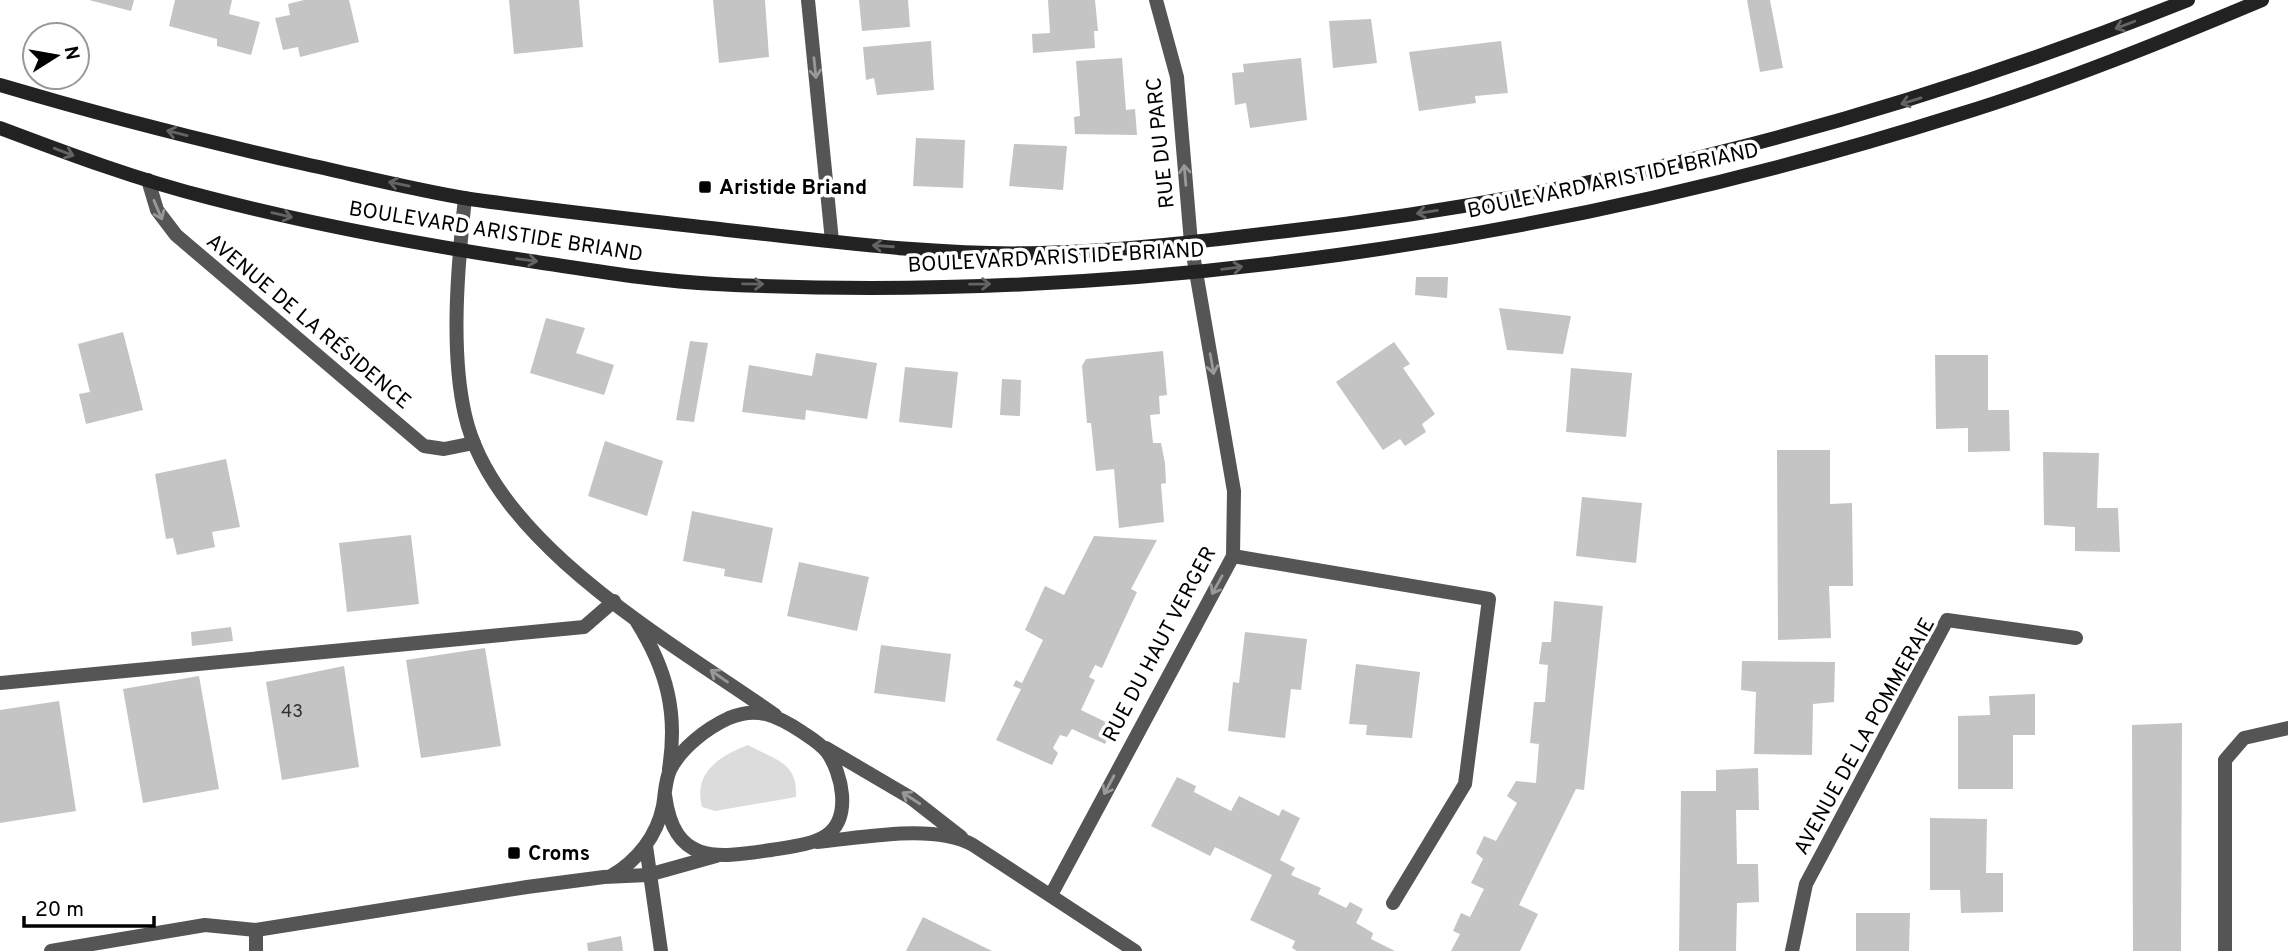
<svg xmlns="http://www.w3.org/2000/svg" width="2288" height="951" font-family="Overpass,sans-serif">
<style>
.green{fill:#dcdcdc}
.building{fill:#c4c4c4}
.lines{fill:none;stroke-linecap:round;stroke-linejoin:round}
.lane{stroke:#555;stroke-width:14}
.street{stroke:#555;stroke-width:14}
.secondary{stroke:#222;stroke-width:14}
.oneway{stroke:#646464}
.oneway2{stroke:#999}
.poi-dot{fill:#000;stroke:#fff;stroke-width:2.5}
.labels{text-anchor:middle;stroke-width:7;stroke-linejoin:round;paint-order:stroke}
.number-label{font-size:18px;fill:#313131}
.street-label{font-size:21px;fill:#000;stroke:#fff}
.poi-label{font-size:21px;font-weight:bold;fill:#000;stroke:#fff;text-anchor:start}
</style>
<rect width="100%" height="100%" fill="#fff"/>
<path class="green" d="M748,745C775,760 798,762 796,797L715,811L702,807C693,773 719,756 748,745Z"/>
<g class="building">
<polygon points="89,0 134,0 131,11"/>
<polygon points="175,0 232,0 229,14 260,22 251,55 217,46 217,39 169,26"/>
<polygon points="304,0 349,0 359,42 300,57 298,47 283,50 275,18 290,15 288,4"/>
<polygon points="509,0 579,0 583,47 514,54"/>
<polygon points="713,0 765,0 769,57 719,63"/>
<polygon points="859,0 908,0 910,27 862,31"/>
<polygon points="1048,0 1095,0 1098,31 1094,31 1095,48 1033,53 1032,34 1050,33"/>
<polygon points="1747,0 1770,0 1783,68 1760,72"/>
<polygon points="1371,19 1377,63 1333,68 1329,21"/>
<polygon points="931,41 934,90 877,95 874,78 866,80 863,47"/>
<polygon points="1501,41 1508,93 1475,96 1476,103 1419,111 1409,52"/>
<polygon points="1122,58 1126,110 1135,109 1137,135 1075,134 1074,117 1080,116 1076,61"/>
<polygon points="1301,58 1307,120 1250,128 1246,103 1235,105 1232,73 1244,72 1243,64"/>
<polygon points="916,138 965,140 963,188 913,186"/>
<polygon points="1014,144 1067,146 1063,190 1009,186"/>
<polygon points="1416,277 1448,277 1447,298 1415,295"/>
<polygon points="1499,308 1571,316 1563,354 1507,350"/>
<polygon points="546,318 585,328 576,353 614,365 604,395 530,373"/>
<polygon points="123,332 143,410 86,424 79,394 90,392 78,344"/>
<polygon points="690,341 708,343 694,422 676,420"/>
<polygon points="1394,342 1410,364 1403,368 1435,414 1422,424 1426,432 1405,446 1400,439 1383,450 1336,382"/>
<polygon points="1163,351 1167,395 1159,396 1160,414 1150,415 1153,443 1161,443 1165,463 1166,483 1161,484 1164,522 1119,528 1114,469 1096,471 1091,423 1087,423 1082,366 1086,359"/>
<polygon points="816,353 877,363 867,419 806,410 805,420 742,412 749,365 812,376"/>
<polygon points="1935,355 1988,355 1988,410 2009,410 2010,451 1968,452 1968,428 1936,429"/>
<polygon points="905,367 958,372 952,428 899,422"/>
<polygon points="1571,368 1632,373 1626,437 1566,432"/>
<polygon points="1002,379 1021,380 1020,416 1000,415"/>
<polygon points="605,441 663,461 647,516 588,496"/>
<polygon points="1777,450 1830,450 1830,504 1852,503 1853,586 1829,586 1831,638 1778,640"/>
<polygon points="2043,452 2099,453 2097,508 2118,508 2120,552 2075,551 2075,527 2044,525"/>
<polygon points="226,459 240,527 212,532 215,547 177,555 173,538 166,539 155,474"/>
<polygon points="1582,497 1642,503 1636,563 1576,556"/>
<polygon points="692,511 773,528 762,583 724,576 725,569 683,561"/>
<polygon points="411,535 419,604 347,612 339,543"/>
<polygon points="1094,536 1157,540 1131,589 1137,592 1102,668 1095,665 1089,677 1095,680 1081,710 1114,726 1105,744 1072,729 1067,737 1060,735 1053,748 1058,753 1052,765 996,740 1021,689 1013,686 1016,680 1022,683 1043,640 1025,630 1045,586 1064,595"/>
<polygon points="799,562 869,577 857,631 787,616"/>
<polygon points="1554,601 1603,606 1584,790 1576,789 1519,905 1538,914 1520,951 1451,951 1460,934 1453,931 1461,913 1470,917 1484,889 1471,883 1483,859 1476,853 1484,836 1496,841 1517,803 1507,796 1516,781 1536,783 1539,744 1530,743 1534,702 1545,702 1548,665 1539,664 1542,642 1551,642"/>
<polygon points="231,627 233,641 192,646 191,632"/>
<polygon points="1245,632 1307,639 1301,690 1291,689 1285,738 1228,731 1233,682 1239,683"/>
<polygon points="881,645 951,654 945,702 874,693"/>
<polygon points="485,648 501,746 421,758 406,660"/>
<polygon points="1742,661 1835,662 1834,702 1813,704 1812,755 1754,754 1756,692 1741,690"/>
<polygon points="1356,664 1420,672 1412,738 1366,735 1367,725 1349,724"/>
<polygon points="344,666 359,767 282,780 266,682"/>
<polygon points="199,676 219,789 143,803 123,689"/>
<polygon points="2035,694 2035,735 2013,735 2013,789 1958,789 1958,716 1990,715 1989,696"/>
<polygon points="59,701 76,811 0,823 0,710"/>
<polygon points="2182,723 2181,951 2133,951 2132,725"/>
<polygon points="1758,768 1759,810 1736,810 1737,864 1758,864 1759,902 1737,903 1736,951 1679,951 1681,791 1716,791 1716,770"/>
<polygon points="1177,777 1196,786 1194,792 1231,811 1239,796 1279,816 1282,809 1300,818 1280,860 1295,868 1291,875 1321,888 1318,894 1346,908 1350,902 1363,909 1356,923 1373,933 1371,939 1395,951 1297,951 1292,948 1295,941 1250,920 1272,875 1215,847 1210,856 1151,826"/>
<polygon points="1930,818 1987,819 1986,873 2003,873 2003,912 1961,913 1960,890 1930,890"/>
<polygon points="1856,913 1910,913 1909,951 1856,951"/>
<polygon points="923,917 992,951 906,951"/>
<polygon points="621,936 623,951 588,951 587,943"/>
</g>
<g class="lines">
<polyline class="lane" points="0,683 584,627 614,601"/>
<g class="street">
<polyline points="808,0 832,241"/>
<polyline points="148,180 157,210 176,235 424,446 444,449 474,443"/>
<path d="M465,198C458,264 450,350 465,415C494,544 673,643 775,715"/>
<polyline points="1233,556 1489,599 1465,784 1393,903"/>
<path d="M637,622C667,670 678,713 669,769"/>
<polyline points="826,748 911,798 961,837"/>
<path d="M817,842C862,838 934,823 973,845L1135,951"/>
<polyline points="646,846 661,951"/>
<path d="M611,876C637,861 657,836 663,806C665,795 665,781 670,770C681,748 707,728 729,718C758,706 778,716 802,732C811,738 820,743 827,752C842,773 852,817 827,835C812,845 789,847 771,850C716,858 674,865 665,795"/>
<polyline points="1051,895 1233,556 1234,491 1191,243 1177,77 1156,0"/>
<polyline points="256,930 256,951"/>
<polyline points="51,951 205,925 256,930 527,887 604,877 648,875 716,856"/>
<polyline points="1792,951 1806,884 1947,620 2076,638"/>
<polyline points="2225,951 2225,760 2244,738 2288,728"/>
</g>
<g class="secondary">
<path d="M0,85C101,115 203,141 305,164C360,176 415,190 470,199C555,211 641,220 727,230C831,241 936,256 1041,253C1123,251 1205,241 1287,231C1605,194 1892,118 2188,0"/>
<path d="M0,128C69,154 138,180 210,198C315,225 423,245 530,261C591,270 653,281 715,284C1128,305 1563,240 1957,115C2061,83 2162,42 2262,0"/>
</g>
</g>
<defs><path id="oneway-shaft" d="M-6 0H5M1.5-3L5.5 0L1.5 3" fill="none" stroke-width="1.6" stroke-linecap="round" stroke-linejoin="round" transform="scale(1.75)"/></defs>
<g class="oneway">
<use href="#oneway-shaft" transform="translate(2125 25) rotate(159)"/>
<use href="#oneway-shaft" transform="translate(1911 101) rotate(163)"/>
<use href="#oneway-shaft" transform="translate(177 133) rotate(-166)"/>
<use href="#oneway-shaft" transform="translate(64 152) rotate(21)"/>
<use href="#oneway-shaft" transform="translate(399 184) rotate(-168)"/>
<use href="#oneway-shaft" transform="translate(1427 212) rotate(171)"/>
<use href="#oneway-shaft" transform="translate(282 215) rotate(13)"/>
<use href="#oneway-shaft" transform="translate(883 246) rotate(-176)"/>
<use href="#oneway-shaft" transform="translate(527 260) rotate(8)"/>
<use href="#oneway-shaft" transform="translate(1232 268) rotate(-7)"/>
<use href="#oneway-shaft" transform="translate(753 284) rotate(1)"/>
<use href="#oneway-shaft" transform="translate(980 284) rotate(-1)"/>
</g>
<g class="oneway2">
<use href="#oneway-shaft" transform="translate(815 68) rotate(84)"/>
<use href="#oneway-shaft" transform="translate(1185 175) rotate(-95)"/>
<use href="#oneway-shaft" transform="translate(158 210) rotate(67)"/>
<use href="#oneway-shaft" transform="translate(1212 364) rotate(80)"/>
<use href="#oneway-shaft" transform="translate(1217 585) rotate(119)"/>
<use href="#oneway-shaft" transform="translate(719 676) rotate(-145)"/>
<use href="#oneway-shaft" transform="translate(1109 785) rotate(118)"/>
<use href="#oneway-shaft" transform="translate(911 798) rotate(-147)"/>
</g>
<g class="poi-dot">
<rect x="698" y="180" width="14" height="14" rx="3.5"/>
<rect x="507" y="846" width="14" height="14" rx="3.5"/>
</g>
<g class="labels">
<g class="number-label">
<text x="292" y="717">43</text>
</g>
<g class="street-label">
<text transform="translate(1160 143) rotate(-96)" y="7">RUE DU PARC</text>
<text transform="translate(1613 180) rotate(-12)" y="7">BOULEVARD ARISTIDE BRIAND</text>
<text transform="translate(496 231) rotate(9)" y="7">BOULEVARD ARISTIDE BRIAND</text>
<text transform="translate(1056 257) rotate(-3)" y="7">BOULEVARD ARISTIDE BRIAND</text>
<text transform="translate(309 321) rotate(40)" y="7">AVENUE DE LA RÉSIDENCE</text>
<text transform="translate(1159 644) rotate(-62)" y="7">RUE DU HAUT VERGER</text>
<text transform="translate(1864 736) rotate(-61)" y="7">AVENUE DE LA POMMERAIE</text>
</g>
<g class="poi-label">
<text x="719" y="194">Aristide Briand</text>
<text x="528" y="860">Croms</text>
</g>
</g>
<g transform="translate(56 56) rotate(79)"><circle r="33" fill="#ffffff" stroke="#999999" stroke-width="2"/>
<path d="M0-5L12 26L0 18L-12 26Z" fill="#000000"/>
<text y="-10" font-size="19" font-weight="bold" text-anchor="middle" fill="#000000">N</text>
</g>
<path d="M24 916v10h130v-10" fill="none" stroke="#000000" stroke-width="3.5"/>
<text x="35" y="916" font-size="21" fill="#000000" stroke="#ffffff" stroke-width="5" paint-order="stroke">20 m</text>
</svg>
